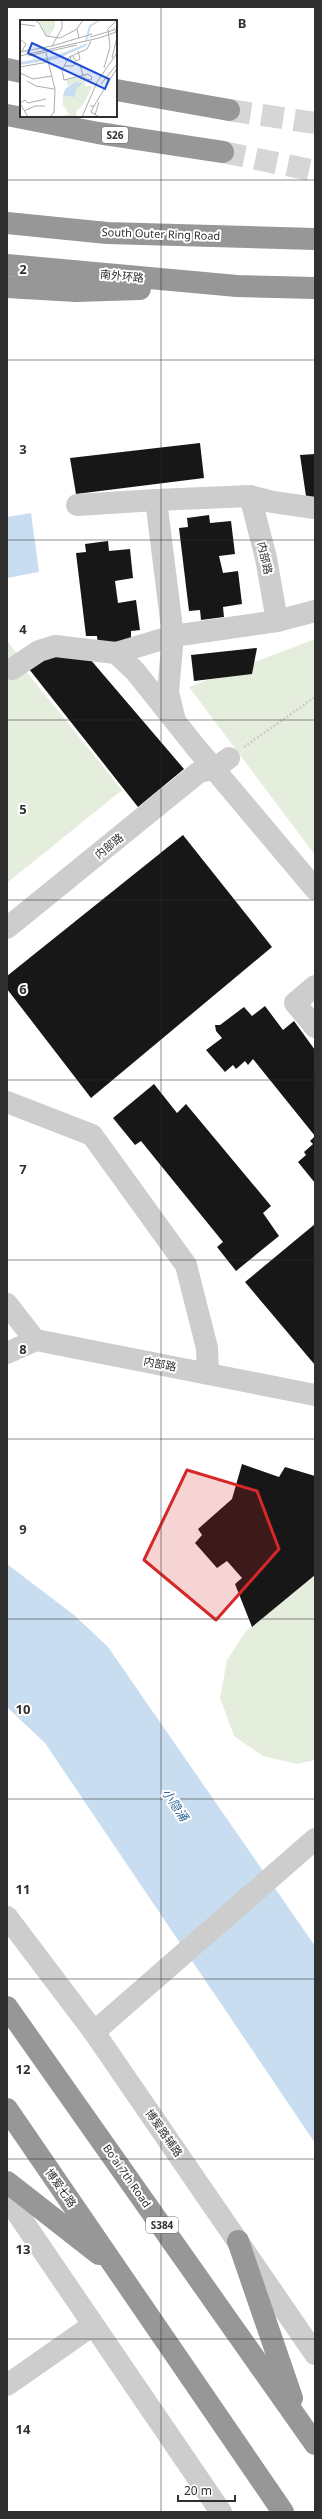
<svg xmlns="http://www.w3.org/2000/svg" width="322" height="2519" font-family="'Noto Sans','Noto Sans SC',sans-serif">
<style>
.green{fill:#e5eedd}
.water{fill:#c8ddef}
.building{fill:#171717}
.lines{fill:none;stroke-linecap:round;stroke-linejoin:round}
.highway-tunnel{stroke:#d6d6d6;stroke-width:22;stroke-dasharray:22 11;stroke-linecap:butt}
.path{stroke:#cdcdcd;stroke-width:2.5;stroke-dasharray:2 2;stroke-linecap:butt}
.minor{stroke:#cdcdcd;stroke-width:22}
.highway{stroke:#979797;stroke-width:22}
.marked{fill:#d62828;fill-opacity:0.2;stroke:#d62828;stroke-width:3;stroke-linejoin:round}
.grid{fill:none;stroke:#303030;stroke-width:1;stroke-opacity:0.55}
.labels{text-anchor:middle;stroke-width:4;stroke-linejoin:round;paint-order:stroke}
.shield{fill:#fff;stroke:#6e6e6e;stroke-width:1}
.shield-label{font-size:10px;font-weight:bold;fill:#303030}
.street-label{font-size:11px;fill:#303030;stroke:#fff}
.water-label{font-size:12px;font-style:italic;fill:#376b99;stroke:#fff}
.inset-river{fill:none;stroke:#c8ddef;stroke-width:2}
.inset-road{fill:none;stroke:#acacac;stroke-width:1}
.view{fill:#1d4ed8;fill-opacity:0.15;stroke:#1d4ed8;stroke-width:2}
.inset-edge{fill:none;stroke:#303030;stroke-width:2}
.grid-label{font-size:13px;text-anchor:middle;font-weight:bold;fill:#303030;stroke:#fff;stroke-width:4;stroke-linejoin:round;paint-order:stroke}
</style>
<rect width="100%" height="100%" fill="#fff"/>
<g class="green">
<polygon points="315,639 315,855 189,687"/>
<polygon points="7,641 22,660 25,670 122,790 7,883"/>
<polygon points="315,1575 315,1760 297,1764 263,1756 234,1736 220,1698 227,1660 246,1631"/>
</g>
<g class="water">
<polygon points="31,513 39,572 7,578 7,517"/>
<polygon points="7,1564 74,1615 108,1647 315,1946 315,2143 45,1743 7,1707"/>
</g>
<g class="building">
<polygon points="200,443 204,478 76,494 70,458"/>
<polygon points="315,454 315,502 307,503 300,455"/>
<polygon points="209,515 210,523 231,521 235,554 219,556 223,573 238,571 242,604 223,607 224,617 201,620 200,610 189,611 179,528 188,527 187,518"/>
<polygon points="108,541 109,551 130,549 133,578 115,581 118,603 136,600 140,630 131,631 131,644 98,646 97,636 86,636 76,553 86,552 85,544"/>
<polygon points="72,638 184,769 138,807 29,669"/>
<polygon points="257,648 252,674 194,681 191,655"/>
<polygon points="183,835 272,947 91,1098 7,989 7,976"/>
<polygon points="265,1006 283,1030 294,1021 315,1050 315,1183 298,1162 306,1155 304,1152 313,1144 310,1141 315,1136 253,1059 248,1065 245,1061 236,1069 233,1065 225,1072 206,1050 222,1038 216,1031 215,1025 220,1025 244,1007 252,1016"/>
<polygon points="154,1084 177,1113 186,1104 271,1206 263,1213 279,1236 236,1271 217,1247 223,1242 141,1141 135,1145 113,1118"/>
<polygon points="315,1224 315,1365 245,1282"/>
<polygon points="242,1464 279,1477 285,1467 315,1476 315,1575 252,1627 235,1584 242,1578 227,1561 217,1568 195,1543 202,1535 198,1529 232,1499"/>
</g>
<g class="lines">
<g class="highway-tunnel">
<polyline points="229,110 315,123"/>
<polyline points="223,152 315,171"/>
</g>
<polyline class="path" points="244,747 315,697"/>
<g class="minor">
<polyline points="250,496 273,502 315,508"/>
<polyline points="77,505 156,500"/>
<polyline points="277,621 266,558 250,496 156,500 173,636 116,653 135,671 194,745 315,889"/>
<polyline points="12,669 39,651 55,646 116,653"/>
<polyline points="174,717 168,692 173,636 277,621 315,611"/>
<polyline points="7,928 199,772 214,769 229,758"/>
<polyline points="315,986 295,1003 315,1027"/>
<polyline points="7,1102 92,1135 186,1265 207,1348 208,1374"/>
<polyline points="7,1304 35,1340"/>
<polyline points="7,1353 36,1340 315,1395"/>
<polyline points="7,1917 94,2032 315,2354"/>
<polyline points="94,2032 315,1839"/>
<polyline points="7,2198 221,2512"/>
<polyline points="7,2385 93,2325"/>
</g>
<g class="highway">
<polyline points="7,69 21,72"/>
<polyline points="116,90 229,110"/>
<polyline points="7,115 98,133 223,152"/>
<polyline points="7,223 107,233 315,239"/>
<polyline points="7,265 237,286 315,288"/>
<polyline points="7,287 76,291 140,289"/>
<polyline points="7,2007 315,2444"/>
<polyline points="7,2109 283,2512"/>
<polyline points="7,2182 99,2254"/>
<polyline points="238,2241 292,2398"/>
</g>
</g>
<path class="marked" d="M187,1470L257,1491L279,1549L216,1620L144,1560Z"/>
<path class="grid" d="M161,7V2512M7,180H315M7,360H315M7,540H315M7,720H315M7,900H315M7,1080H315M7,1260H315M7,1439H315M7,1619H315M7,1799H315M7,1979H315M7,2159H315M7,2339H315"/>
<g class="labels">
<g class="shield">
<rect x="102" y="127" width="26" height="16" rx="3"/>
<rect x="146" y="2217" width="32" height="16" rx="3"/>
</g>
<g class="shield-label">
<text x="115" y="139">S26</text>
<text x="162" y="2229">S384</text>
</g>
<g class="street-label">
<text transform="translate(161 234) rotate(2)" y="4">South Outer Ring Road</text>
<text transform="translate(122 276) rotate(5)" y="4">南外环路</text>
<text transform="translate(265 558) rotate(77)" y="4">内部路</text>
<text transform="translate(109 846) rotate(-39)" y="4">内部路</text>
<text transform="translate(160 1364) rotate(11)" y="4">内部路</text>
<text transform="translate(164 2133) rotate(55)" y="4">博爱路辅路</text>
<text transform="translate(127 2176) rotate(55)" y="4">Bo'ai 7th Road</text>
<text transform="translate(61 2188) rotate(55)" y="4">博爱七路</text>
</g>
<g class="water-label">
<text transform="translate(175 1805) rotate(56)" y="4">小隐涌</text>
</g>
</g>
<g transform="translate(20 20)">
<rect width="97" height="97" fill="#fff"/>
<path d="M15,0H35V7L29,16H26L20,2ZM66,55L65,66H73L62,86L57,90L56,97H41L49,94L43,85V76L55,77L54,73L59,62H55L48,66L46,60Z" fill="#e5eedd"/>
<path d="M68,23L66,26L37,39L0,45V42L35,36ZM55,62L63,63L56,69L55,77L43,76L45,69Z" fill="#c8ddef"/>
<path class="inset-river" d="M66,21L70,6L80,0"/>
<path class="inset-road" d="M15,0L19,3L26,16L40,18L57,9M0,4L15,6M70,17L94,10M59,18L57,9L63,0M0,19L6,24L2,31M32,26L42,8V0M0,32L32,26L72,14M26,33L35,69L34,92L30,97M52,35L56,41L60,39L58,31M0,36L79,18L96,12L94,8M8,36L57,25M51,36L50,40L60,45L63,55M92,38L97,17M44,46H53L56,43M0,47L28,42M84,48L90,27L88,9L97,0M0,53L13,59L32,56M66,59L71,60L72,57L68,54L44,60L42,50L49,37L67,29L71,21M7,61L16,66L34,69M81,64L97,44M0,83L5,80L8,83L26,79M1,85L8,97M70,86H74L97,48M74,86L71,92L79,97M4,91L15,86H25M75,95L79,82M62,97L77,62L97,33"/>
<path class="view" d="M12,23L89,59L85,69L8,33Z"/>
<rect width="97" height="97" class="inset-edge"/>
</g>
<g class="grid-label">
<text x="242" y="28">B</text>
<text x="23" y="274">2</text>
<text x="23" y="454">3</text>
<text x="23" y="634">4</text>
<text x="23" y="814">5</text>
<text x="23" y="994">6</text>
<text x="23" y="1174">7</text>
<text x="23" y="1354">8</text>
<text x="23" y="1534">9</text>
<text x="23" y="1714">10</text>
<text x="23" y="1894">11</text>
<text x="23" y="2074">12</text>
<text x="23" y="2254">13</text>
<text x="23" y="2434">14</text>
</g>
<rect width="322" height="2519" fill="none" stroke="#303030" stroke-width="16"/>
<path d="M178 2495v6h57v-6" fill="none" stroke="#303030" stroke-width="2"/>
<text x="184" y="2495" font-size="12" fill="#303030" stroke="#ffffff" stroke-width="3" paint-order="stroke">20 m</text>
</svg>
